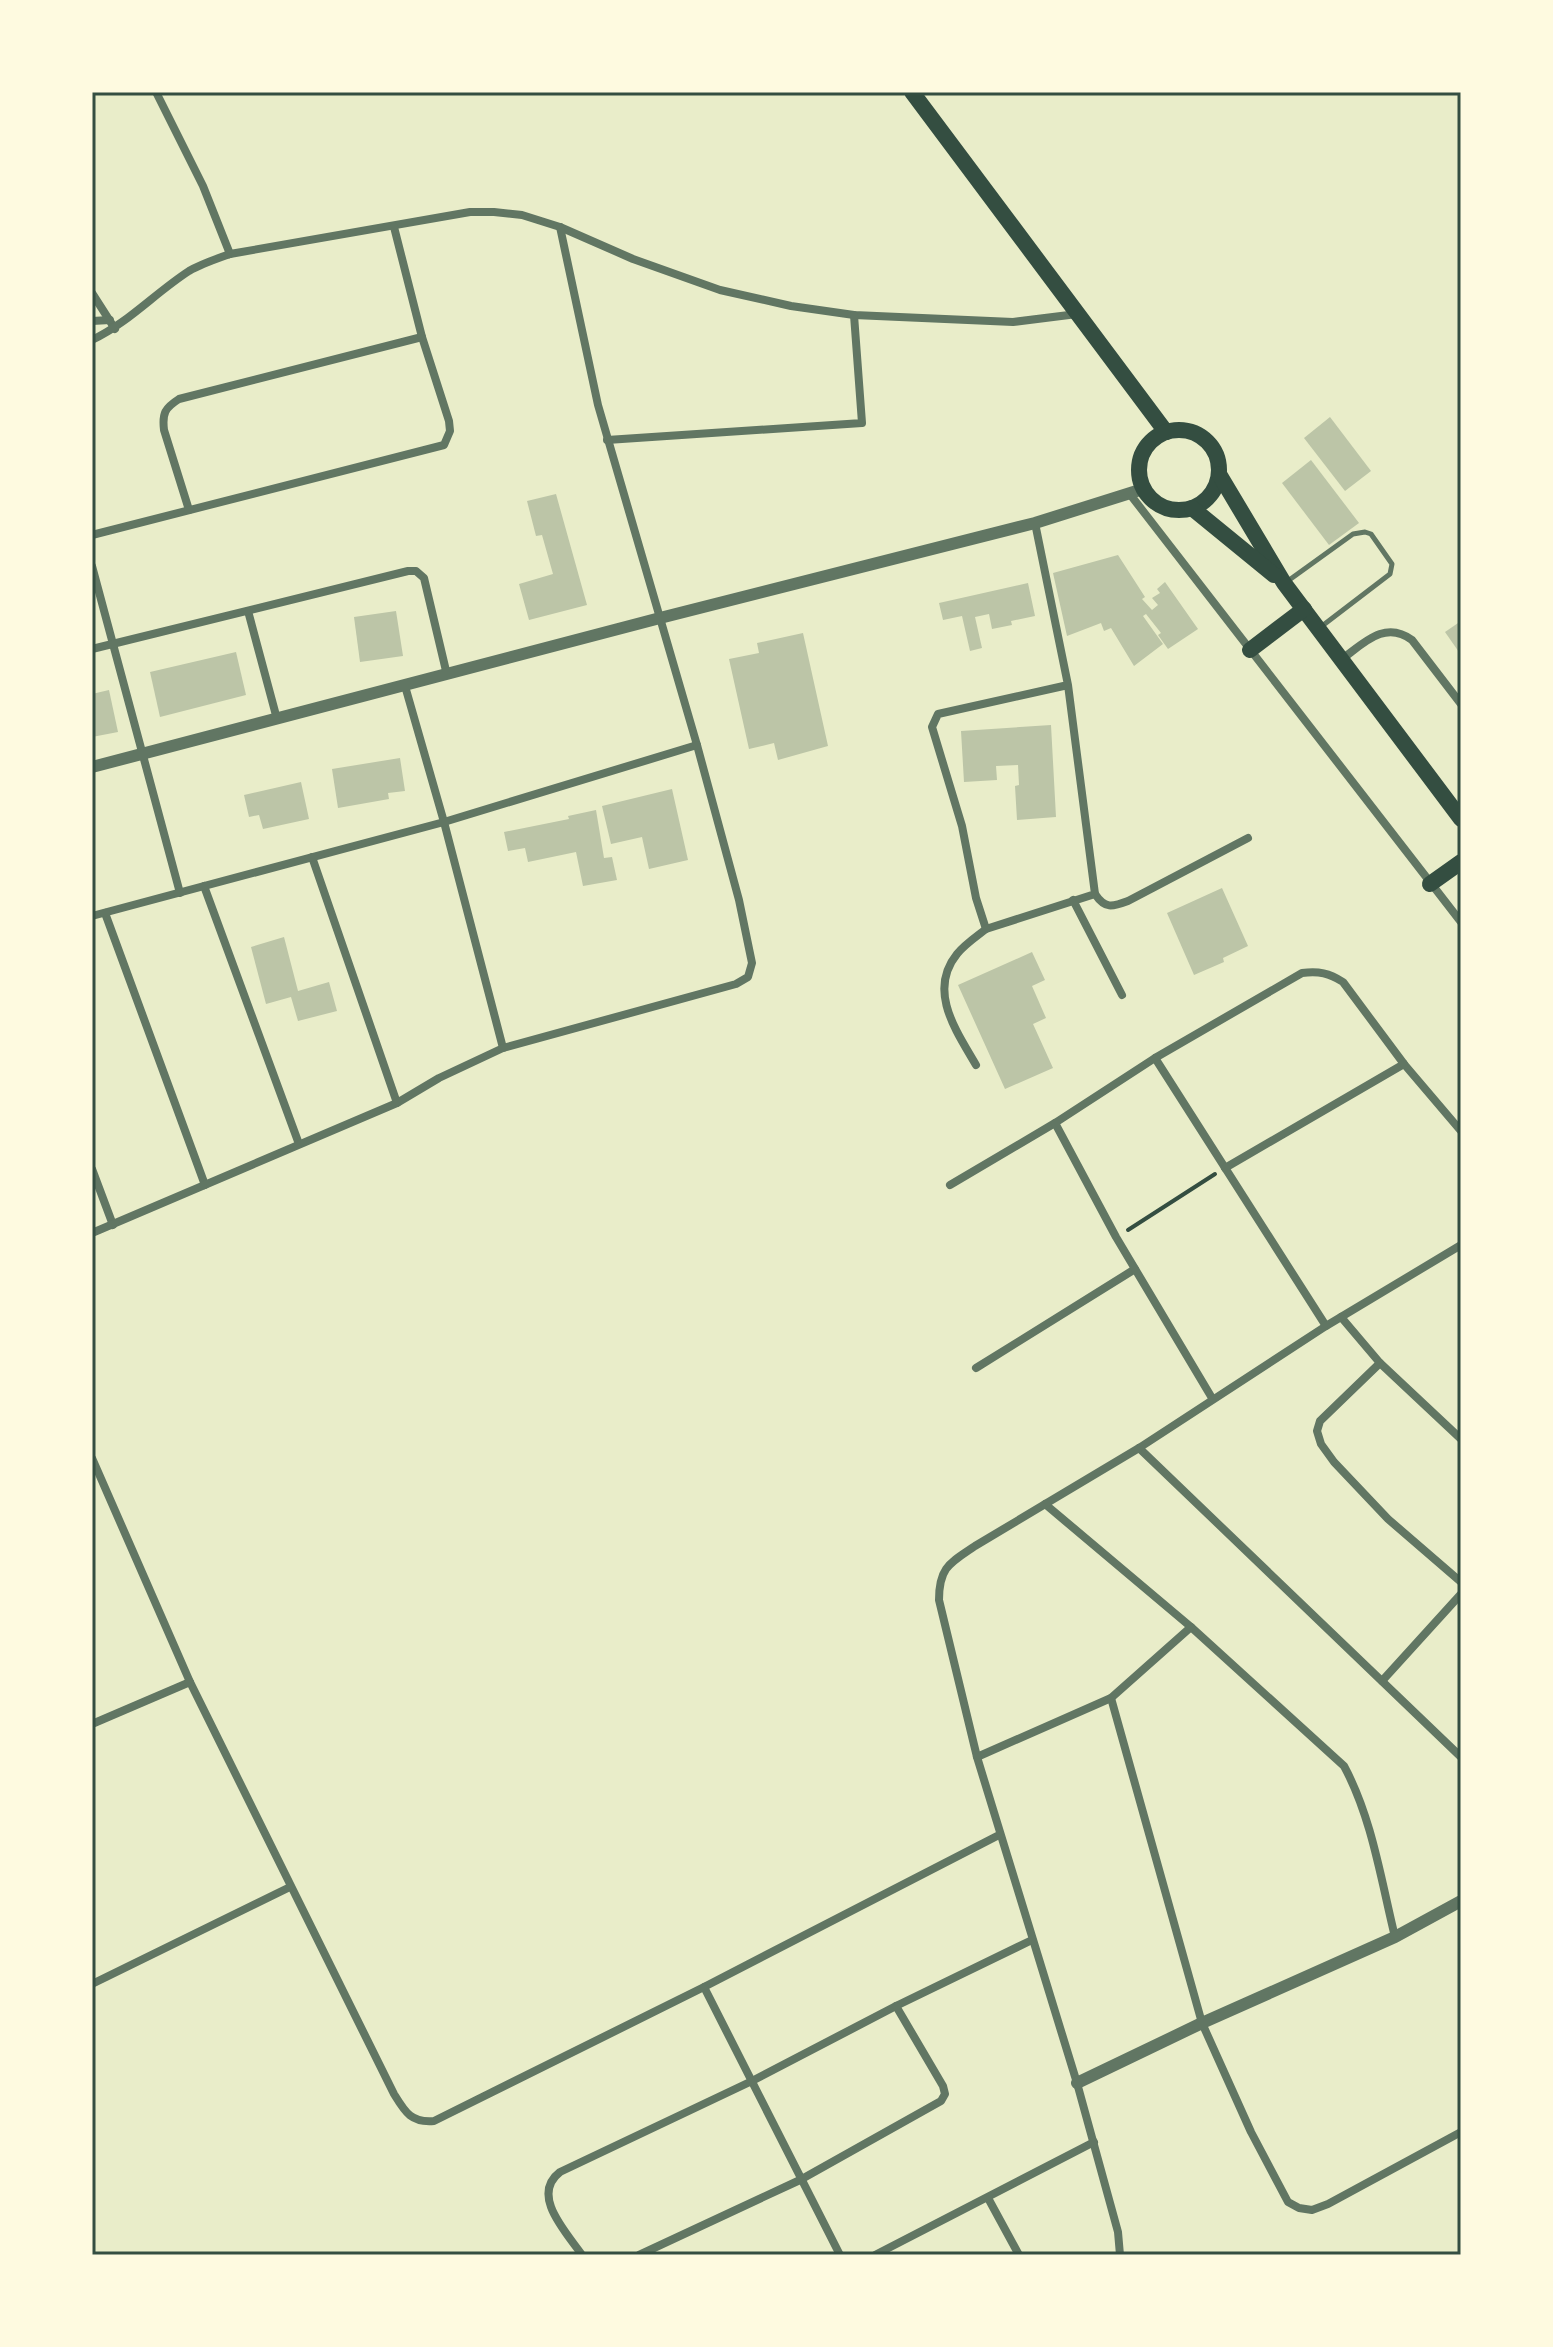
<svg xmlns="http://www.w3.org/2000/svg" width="1553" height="2347" font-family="'Space Grotesk',sans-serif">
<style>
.building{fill:#bcc5a7}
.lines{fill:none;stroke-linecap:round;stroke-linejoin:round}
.path{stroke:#344e41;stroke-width:4}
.service{stroke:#617663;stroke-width:5}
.minor{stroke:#617663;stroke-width:8}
.tertiary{stroke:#617663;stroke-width:12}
.primary{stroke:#344e41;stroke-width:16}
.neatline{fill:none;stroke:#344e41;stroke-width:3}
</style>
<rect width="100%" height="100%" fill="#e9edc9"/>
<g class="building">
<polygon points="1330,417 1371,471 1345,491 1304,438"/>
<polygon points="1311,460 1359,523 1329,545 1282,483"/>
<polygon points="556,494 587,605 529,620 519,584 553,574 542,535 536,536 527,501"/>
<polygon points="1118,555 1145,597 1142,599 1152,610 1158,605 1152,598 1160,593 1157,589 1165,582 1198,629 1168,649 1158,635 1161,633 1146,614 1143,616 1163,644 1134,666 1111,628 1104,631 1101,623 1067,636 1053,573"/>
<polygon points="1028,583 1035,616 1011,621 1012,625 992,629 989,614 975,617 982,648 970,651 962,616 943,620 939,603"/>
<polygon points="396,611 403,656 360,662 354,617"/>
<polygon points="1461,621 1461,655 1445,632"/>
<polygon points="803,633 828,746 778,760 774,743 749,749 729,659 759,653 757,643"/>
<polygon points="236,652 246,695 160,717 150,672"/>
<polygon points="109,690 118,732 92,737 92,694"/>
<polygon points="1051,725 1056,817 1017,820 1015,786 1019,785 1018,765 996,766 997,780 964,782 961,731"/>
<polygon points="400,758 405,791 388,793 389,799 338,808 332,769"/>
<polygon points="301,782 309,819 263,829 259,815 249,817 244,795"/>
<polygon points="672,789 688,860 649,869 642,837 611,844 602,806"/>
<polygon points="596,810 604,858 612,857 617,880 583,886 576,852 528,862 525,848 508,851 504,832 569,819 568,816"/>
<polygon points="1222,888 1248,946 1223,958 1224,962 1194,975 1167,913"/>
<polygon points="284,937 298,991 329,982 337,1011 298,1021 291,997 266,1004 251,947"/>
<polygon points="1032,952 1045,980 1032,986 1046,1018 1033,1024 1053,1068 1005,1089 958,985"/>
</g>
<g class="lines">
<polyline class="path" points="1128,1230 1215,1174"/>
<polyline class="service" points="1285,583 1353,534 1365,532 1371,534 1392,564 1390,574 1322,626"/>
<g class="minor">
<polyline points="156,92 203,186 230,254"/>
<polyline points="92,293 115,329"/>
<polyline points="92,321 110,320"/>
<path d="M92,340C128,323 155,293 189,271C201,264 216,259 230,254L470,212H494L522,215L560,227L633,259L720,290L791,306L854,315L1013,322L1077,314"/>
<polyline points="607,440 862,423 854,315"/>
<polyline points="1129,493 1461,922"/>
<path d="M189,510L164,430C162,413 165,408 179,399L422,337"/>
<polyline points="1035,523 1068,685 1095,894 986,929 976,898 962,826 932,727 938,714 1068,685"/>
<polyline points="92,535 444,445 450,431 449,421 422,337 394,227"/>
<polyline points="92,566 180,893"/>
<polyline points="248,611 277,719"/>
<polyline points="92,649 408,571 416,571 424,578 447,675"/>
<path d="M1342,659C1364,643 1385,620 1412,640L1461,704"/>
<polyline points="405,686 444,822 503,1048"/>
<polyline points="312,857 397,1103"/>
<polyline points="204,886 299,1144"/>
<path d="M1095,894C1105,909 1112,907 1128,901L1248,838"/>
<polyline points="1073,900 1122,995"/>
<polyline points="105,913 205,1185"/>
<polyline points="92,916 444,822 697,745 598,405 560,227"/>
<polyline points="1155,1058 1326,1326"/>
<path d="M976,1065C957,1032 927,991 957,954C965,944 976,937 986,929"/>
<polyline points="1225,1168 1404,1064"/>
<polyline points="92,1169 113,1225"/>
<polyline points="950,1185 1055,1123"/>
<polyline points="92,1233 397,1103 439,1078 503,1048 736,984 748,977 752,963 739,900 697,745"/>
<polyline points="1341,1317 1380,1363"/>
<polyline points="976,1368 1135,1269"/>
<path d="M1212,1398L1116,1237L1055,1123L1155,1058L1302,973C1319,971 1329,973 1343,982L1404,1064L1461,1131"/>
<polyline points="1461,1439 1380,1363 1320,1421 1317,1431 1321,1444 1334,1462 1388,1519 1461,1582"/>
<polyline points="1139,1448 1461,1757"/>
<path d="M92,1458L190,1682L394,2094C405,2112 411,2123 434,2121L704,1987L999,1835"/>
<path d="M1045,1504L1191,1627L1344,1766C1372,1818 1381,1880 1395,1937"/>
<polyline points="1382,1681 1461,1594"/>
<polyline points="1111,1698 1202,2023 1251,2132 1288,2202 1299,2208 1312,2210 1328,2204 1461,2132"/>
<polyline points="92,1724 190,1682"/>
<polyline points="977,1757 1111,1698 1191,1627"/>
<polyline points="92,1984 290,1887"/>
<polyline points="704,1987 840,2255"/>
<polyline points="988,2198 1019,2255"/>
<path d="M582,2255C566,2232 530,2195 560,2172L752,2081L896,2006L1032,1940"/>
<polyline points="639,2255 800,2180 941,2101 945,2094 943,2086 896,2006"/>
<polyline points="875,2255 1094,2142"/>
<path d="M1120,2255L1118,2232L1077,2083L977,1757L939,1600C939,1567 950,1563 975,1546L1139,1448L1326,1326L1461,1245"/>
</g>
<g class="tertiary">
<polyline points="92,767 660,618 1035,523 1143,489"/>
<polyline points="1077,2083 1202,2023 1395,1937 1461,1901"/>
</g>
<g class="primary">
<polyline points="912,92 1166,432"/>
<circle cx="1179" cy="470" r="40"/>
<polyline points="1219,474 1284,583 1461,819"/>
<polyline points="1192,508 1274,575"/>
<polyline points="1250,650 1304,609"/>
<polyline points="1430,884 1461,862"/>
</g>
</g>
<rect width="1553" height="2347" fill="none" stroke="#fefae0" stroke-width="188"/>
<rect x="94" y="94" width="1365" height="2159" class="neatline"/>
</svg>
